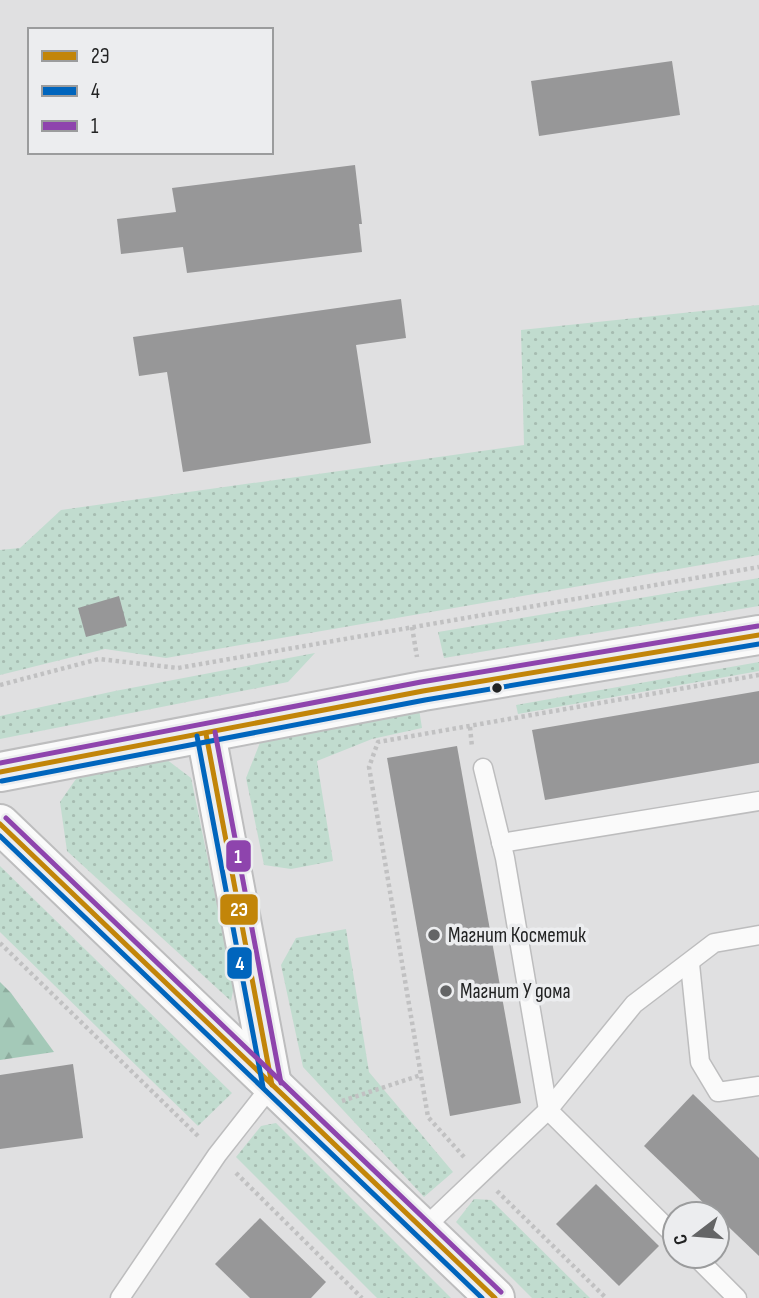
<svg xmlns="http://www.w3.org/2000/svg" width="759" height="1298" font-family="'Sofia Sans Condensed',sans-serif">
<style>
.grass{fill:url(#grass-dots)}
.forest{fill:url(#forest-firs)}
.building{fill:#979798}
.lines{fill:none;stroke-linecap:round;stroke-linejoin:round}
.service-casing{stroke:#bdbdbe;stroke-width:21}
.tertiary-casing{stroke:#bdbdbe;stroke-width:42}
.path{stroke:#c1c1c2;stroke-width:4.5;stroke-dasharray:3.5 3.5;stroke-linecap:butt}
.service{stroke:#fafafa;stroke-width:18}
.tertiary{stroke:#fafafa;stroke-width:38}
.bus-1-casing{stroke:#ecedef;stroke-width:10}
.bus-2-casing{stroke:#ecedef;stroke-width:10}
.bus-3-casing{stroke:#ecedef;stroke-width:10}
.bus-1{stroke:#c28509;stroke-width:5}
.bus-2{stroke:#0065bd;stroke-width:5}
.bus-3{stroke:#8e44ad;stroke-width:5}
.bus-dot{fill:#222323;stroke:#ecedef;stroke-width:2.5}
.poi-dot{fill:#646566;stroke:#ecedef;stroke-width:2.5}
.labels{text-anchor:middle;stroke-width:7;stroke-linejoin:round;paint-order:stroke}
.poi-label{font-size:21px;fill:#222323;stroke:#ecedef;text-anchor:start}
.line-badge{stroke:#ecedef;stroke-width:2.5}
.badge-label{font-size:19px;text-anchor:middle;font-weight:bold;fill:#fff}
</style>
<defs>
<pattern id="grass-dots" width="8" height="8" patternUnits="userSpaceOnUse" patternTransform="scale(1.75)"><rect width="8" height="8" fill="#c1dccf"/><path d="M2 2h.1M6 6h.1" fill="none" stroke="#a6bcb1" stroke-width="1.8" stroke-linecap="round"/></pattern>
<pattern id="forest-firs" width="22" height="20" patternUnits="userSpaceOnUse" patternTransform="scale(1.75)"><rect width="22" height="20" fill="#a4c9b8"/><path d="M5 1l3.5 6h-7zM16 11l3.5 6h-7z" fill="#8dac9e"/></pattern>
</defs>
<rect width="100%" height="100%" fill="#e0e0e1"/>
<g class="grass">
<polygon points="759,305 759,555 166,658 105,649 0,675 0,550 20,548 61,510 524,445 521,330"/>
<polygon points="759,578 759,606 444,658 438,632"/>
<polygon points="315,653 288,682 0,739 0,716 115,691"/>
<polygon points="759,662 759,671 518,714 516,705"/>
<polygon points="419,709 422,728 372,739 317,761 333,861 291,869 264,865 246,778 263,735"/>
<polygon points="166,759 191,778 234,986 231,1001 67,851 60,802 78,776"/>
<polygon points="0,866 232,1093 198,1126 0,932"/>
<polygon points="346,929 369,1072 453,1172 424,1197 303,1067 281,965 296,938"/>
<polygon points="276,1123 451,1298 377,1298 236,1157 261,1126"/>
<polygon points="474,1199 491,1200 590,1298 532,1298 456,1222"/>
</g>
<polygon class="forest" points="0,982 11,993 54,1052 0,1060"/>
<g class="building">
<polygon points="672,61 680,115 539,136 531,81"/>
<polygon points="355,165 362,224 359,224 362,252 187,273 183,247 121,254 117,219 176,212 172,188"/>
<polygon points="401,299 406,338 356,345 371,443 183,472 167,372 139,376 133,337"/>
<polygon points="119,596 127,626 86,637 78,608"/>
<polygon points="759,691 759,763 545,800 532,730"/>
<polygon points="457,746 521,1103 450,1116 387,758"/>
<polygon points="73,1064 83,1138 0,1149 0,1075"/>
<polygon points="693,1094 759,1158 759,1256 644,1146"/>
<polygon points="596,1184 659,1246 619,1286 556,1224"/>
<polygon points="260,1218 326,1282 311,1298 250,1298 215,1264"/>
</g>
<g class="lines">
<defs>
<g id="service">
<polyline points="483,768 505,858 548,1110 675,1236"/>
<polyline points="501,843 759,801"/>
<polyline points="690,964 700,1062 718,1092 759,1086"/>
<polyline points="424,1228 548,1110 634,1004 714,943 759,935"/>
<polyline points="695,1256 737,1298"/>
<polyline points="120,1298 217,1155 272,1085"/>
</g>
<g id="tertiary">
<polyline points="206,734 272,1085"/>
<polyline points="0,772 423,691 759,635"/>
<polyline points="0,824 495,1298"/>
</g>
</defs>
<use href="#service" class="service-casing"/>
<use href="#tertiary" class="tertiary-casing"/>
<g class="path">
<polyline points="412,627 417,657"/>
<polyline points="0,685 99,659 178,668 759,567"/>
<polyline points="470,727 472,747"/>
<polyline points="0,943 199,1137"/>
<polyline points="342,1101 421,1075"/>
<polyline points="464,1157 428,1117 369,767 378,742 759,675"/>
<polyline points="236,1173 362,1298"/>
<polyline points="497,1191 606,1298"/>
</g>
<use href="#service" class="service"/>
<use href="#tertiary" class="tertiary"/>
<defs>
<g id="bus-1">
<polyline points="206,734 272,1085"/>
<polyline points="0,772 423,691 759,635"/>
<polyline points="0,824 495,1298"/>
</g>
<g id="bus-2">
<polyline points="197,736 263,1087"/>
<polyline points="2,781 425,700 759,644"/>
<polyline points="0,836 482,1298"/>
</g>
<g id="bus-3">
<polyline points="215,732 281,1083"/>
<polyline points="0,763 421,682 758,626"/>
<polyline points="6,818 501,1292"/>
</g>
</defs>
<use href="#bus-1" class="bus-1-casing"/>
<use href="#bus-2" class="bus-2-casing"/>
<use href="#bus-3" class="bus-3-casing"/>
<use href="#bus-1" class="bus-1"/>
<use href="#bus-2" class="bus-2"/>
<use href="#bus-3" class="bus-3"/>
</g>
<circle class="bus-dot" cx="497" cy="688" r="6"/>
<g class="poi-dot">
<circle cx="434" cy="935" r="7"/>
<circle cx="446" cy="991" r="7"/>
</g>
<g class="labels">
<g class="poi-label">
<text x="448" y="942">Магнит Косметик</text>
<text x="460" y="998">Магнит У дома</text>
</g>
</g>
<g class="line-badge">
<rect x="225" y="839" width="27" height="34" rx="7" fill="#8e44ad"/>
<rect x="219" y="893" width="40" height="33" rx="7" fill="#c28509"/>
<rect x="226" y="946" width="27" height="34" rx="7" fill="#0065bd"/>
</g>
<g class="badge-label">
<text x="238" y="863">1</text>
<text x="239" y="916">2Э</text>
<text x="240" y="970">4</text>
</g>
<rect x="28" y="28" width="245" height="126" fill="#ecedef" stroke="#9b9c9d" stroke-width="2"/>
<rect x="42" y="51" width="35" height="10" fill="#c28509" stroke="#9b9c9d" stroke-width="2"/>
<text x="91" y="63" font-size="21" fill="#222323">2Э</text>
<rect x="42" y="86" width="35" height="10" fill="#0065bd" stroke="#9b9c9d" stroke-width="2"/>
<text x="91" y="98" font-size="21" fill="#222323">4</text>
<rect x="42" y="121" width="35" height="10" fill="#8e44ad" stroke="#9b9c9d" stroke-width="2"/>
<text x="91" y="133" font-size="21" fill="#222323">1</text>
<g transform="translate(696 1235) rotate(254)"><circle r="33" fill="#ecedef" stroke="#9b9c9d" stroke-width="2"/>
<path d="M0-5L12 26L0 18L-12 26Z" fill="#646566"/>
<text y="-10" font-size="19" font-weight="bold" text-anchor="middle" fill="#222323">С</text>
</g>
</svg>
